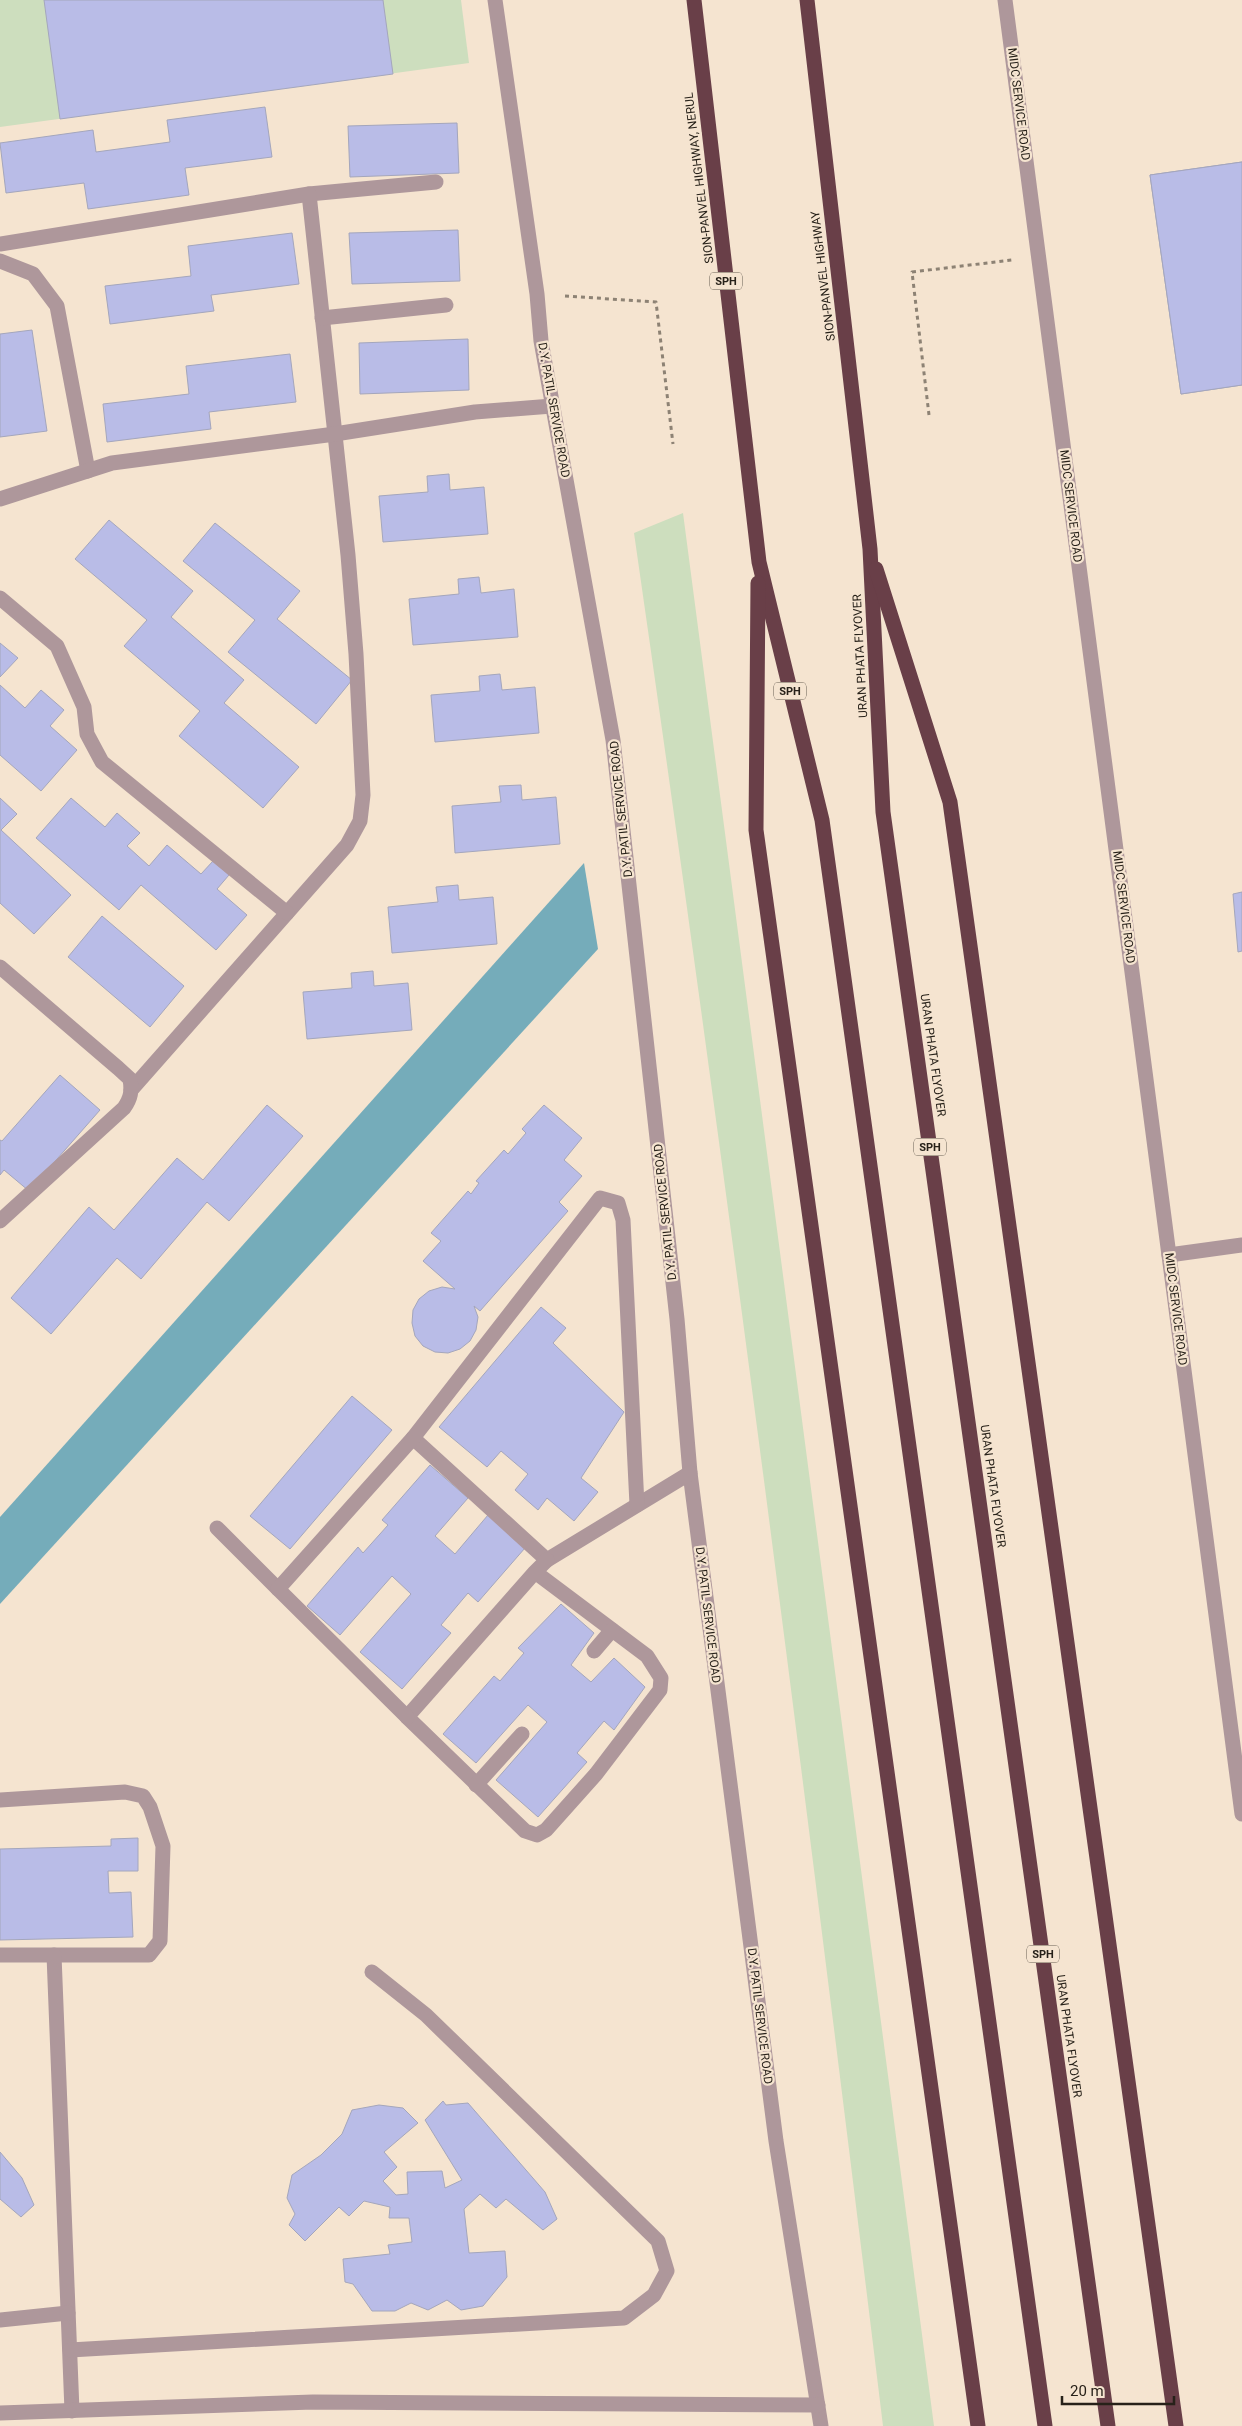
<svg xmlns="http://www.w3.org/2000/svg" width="1242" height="2426" font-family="Roboto,sans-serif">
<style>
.green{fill:#cddebe}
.water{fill:#75acba}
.building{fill:#b9bce7;stroke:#a4a6bc}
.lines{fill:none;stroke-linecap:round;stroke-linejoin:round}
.path{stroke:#8d8274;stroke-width:3;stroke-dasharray:4 4;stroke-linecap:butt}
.minor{stroke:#ae979b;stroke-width:15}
.highway{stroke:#693f48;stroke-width:15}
.labels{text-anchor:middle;stroke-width:4.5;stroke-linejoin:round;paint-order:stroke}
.shield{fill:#f5e4d0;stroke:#655c50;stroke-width:1}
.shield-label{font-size:11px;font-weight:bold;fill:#272119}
.street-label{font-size:12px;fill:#272119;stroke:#f5e4d0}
</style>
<rect width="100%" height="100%" fill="#f5e4d0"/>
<g class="green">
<polygon points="0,0 461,0 469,63 0,127"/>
<path d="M683,513L934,2426H883C806,1794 725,1163 634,533Z"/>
</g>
<polygon class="water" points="584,863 598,949 0,1604 0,1517"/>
<g class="building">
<polygon points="44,0 383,0 393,74 60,119"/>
<polygon points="265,107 272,157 185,168 189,195 88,209 84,183 6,193 0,143 93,130 96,152 170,142 167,120"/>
<polygon points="457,123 459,173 350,177 348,126"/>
<polygon points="1242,162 1242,385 1181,394 1150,175"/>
<polygon points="1242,162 1242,385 1181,394 1150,175"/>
<polygon points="458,230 460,281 352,284 349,233"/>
<polygon points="292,233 299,284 211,295 214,311 110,324 105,286 191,276 188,246"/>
<polygon points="32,330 47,431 0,437 0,334"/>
<polygon points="468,339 469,390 360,394 359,343"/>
<polygon points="290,354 296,402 209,412 211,429 107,442 103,404 189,394 186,366"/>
<polygon points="449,474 450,490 484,487 488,534 383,542 379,496 428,492 427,476"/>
<polygon points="109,520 193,591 171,617 244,680 224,703 299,767 263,808 179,736 200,711 124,646 147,620 75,559"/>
<polygon points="215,523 300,591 277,619 352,680 316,724 228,652 255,620 183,561"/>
<polygon points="479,577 481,593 514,589 518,637 413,645 409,599 459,594 458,579"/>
<polygon points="0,643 18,658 0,677"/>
<polygon points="500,674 502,690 535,687 539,733 435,742 431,695 480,691 479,676"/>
<polygon points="0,685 25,708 41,690 64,710 50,726 77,750 41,791 0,755"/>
<polygon points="521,785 522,800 556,797 560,844 455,853 452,806 501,802 499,786"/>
<polygon points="0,798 17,814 1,830 71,895 34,934 0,903"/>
<polygon points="71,798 105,827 117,813 140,833 127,846 149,866 167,845 201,874 213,861 229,875 217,889 247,915 216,950 141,885 119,910 36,838"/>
<polygon points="458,885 459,900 493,897 497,944 392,953 388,907 438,902 436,887"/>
<polygon points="1242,892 1242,951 1238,952 1233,894"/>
<polygon points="102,916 184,986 150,1027 68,957"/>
<polygon points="373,971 374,986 408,983 412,1030 307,1039 303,992 352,988 351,973"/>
<polygon points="60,1075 100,1110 29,1191 4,1170 0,1175 0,1140 2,1141"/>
<polygon points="267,1105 303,1136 229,1221 207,1202 141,1279 117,1258 51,1334 11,1298 89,1207 114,1230 177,1158 203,1180"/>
<polygon points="544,1105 582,1138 564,1160 582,1176 559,1202 568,1211 480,1311 474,1306 478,1317 476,1330 470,1341 460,1349 448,1353 435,1352 423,1346 415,1336 412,1323 413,1310 419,1299 429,1291 442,1287 455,1289 423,1261 441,1241 431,1233 468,1191 471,1194 479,1183 476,1181 504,1150 508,1154 526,1133 522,1129"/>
<polygon points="541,1307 566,1328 553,1343 624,1412 581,1478 598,1492 574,1521 547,1498 538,1510 515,1490 528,1474 501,1451 487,1467 439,1427"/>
<polygon points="352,1396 392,1430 290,1549 250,1516"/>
<polygon points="430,1465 468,1498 435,1536 455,1554 488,1515 525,1548 478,1602 468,1593 441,1625 451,1633 402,1689 360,1652 411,1594 392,1576 340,1635 307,1606 358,1547 363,1553 388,1525 382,1520"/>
<polygon points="561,1604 594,1633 571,1665 591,1682 614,1658 645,1687 614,1730 604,1721 577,1753 587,1762 538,1817 496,1780 547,1722 528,1705 476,1763 443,1734 494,1676 500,1681 524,1653 518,1648"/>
<polygon points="138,1838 138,1871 108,1871 109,1893 131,1892 133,1937 0,1940 0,1849 111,1846 111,1839"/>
<polygon points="443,2101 446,2105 468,2103 545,2192 557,2219 543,2230 506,2199 496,2208 480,2194 464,2209 469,2253 505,2251 507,2277 483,2306 461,2310 447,2300 428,2310 411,2303 395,2311 372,2311 353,2284 345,2282 343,2259 390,2254 388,2245 412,2242 409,2218 389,2218 390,2207 364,2201 349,2216 339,2207 305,2241 289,2225 295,2214 287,2198 292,2175 321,2155 342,2134 352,2110 379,2105 403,2108 418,2123 384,2152 397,2167 383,2181 396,2195 408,2194 407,2172 442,2171 445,2188 462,2180 425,2120"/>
<polygon points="0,2152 22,2178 34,2205 21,2217 0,2199"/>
</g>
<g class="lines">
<g class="path">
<polyline points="565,296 656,302 673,444"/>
<polyline points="929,415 912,272 1012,260"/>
</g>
<g class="minor">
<polyline points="495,0 537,294 541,341 613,740 677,1319 690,1473 776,2141 821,2426"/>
<polyline points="1005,0 1242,1814"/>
<polyline points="309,194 436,182"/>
<polyline points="0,244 309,194 348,555 356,654 363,795 360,821 347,845 131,1090"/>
<polyline points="0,261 33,274 57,306 88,471"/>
<polyline points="322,318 446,305"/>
<polyline points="0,499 112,463 335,434 475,412 552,406"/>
<polyline points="0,598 57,646 84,707 87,734 102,762 287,913"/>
<path d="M0,967L118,1068L130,1079C132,1091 131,1098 124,1108L0,1221"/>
<polyline points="1169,1255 1242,1245"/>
<polyline points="413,1438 547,1560 690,1473"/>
<polyline points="217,1528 278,1589"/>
<polyline points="535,1572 647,1656 661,1678 660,1690 596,1774 546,1830 537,1835 525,1831 407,1717 535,1572 547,1560"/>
<polyline points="594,1651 612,1630"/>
<polyline points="407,1717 278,1589 413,1438 600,1198 618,1203 623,1220 637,1505"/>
<polyline points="476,1785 522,1734"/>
<polyline points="0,1800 125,1792 143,1796 150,1807 163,1846 160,1941 149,1955 54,1955"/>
<polyline points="0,1955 54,1955 72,2411"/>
<polyline points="0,2320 68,2313"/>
<polyline points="70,2350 624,2318 654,2295 667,2271 658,2241 426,2015 372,1972"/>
<polyline points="0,2413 313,2402 818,2405"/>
</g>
<g class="highway">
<polyline points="694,0 759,562 822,820 1045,2426"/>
<polyline points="807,0 870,549 883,812 1108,2426"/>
<polyline points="876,569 950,802 1176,2426"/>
<polyline points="758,583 756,830 978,2426"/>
</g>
</g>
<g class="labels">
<g class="shield">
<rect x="710" y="272.5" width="32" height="17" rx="4"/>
<rect x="774" y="682.5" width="32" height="17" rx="4"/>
<rect x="914" y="1138.5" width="32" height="17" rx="4"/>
<rect x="1027" y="1945.5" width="32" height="17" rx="4"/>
</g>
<g class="shield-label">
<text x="726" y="285">SPH</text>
<text x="790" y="695">SPH</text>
<text x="930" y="1151">SPH</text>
<text x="1043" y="1958">SPH</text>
</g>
<g class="street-label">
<text transform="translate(1019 104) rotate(83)" y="4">MIDC SERVICE ROAD</text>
<text transform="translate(699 178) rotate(-97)" y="4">SION-PANVEL HIGHWAY, NERUL</text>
<text transform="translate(823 276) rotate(-97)" y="4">SION-PANVEL HIGHWAY</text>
<text transform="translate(554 410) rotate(80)" y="4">D.Y. PATIL SERVICE ROAD</text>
<text transform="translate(1071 506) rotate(83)" y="4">MIDC SERVICE ROAD</text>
<text transform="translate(860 656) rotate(-93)" y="4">URAN PHATA FLYOVER</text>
<text transform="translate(621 809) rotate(-96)" y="4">D.Y. PATIL SERVICE ROAD</text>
<text transform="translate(1124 907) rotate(83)" y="4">MIDC SERVICE ROAD</text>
<text transform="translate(933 1055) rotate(82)" y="4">URAN PHATA FLYOVER</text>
<text transform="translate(665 1212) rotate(-96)" y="4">D.Y. PATIL SERVICE ROAD</text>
<text transform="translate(1176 1309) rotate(83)" y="4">MIDC SERVICE ROAD</text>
<text transform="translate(993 1486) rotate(82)" y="4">URAN PHATA FLYOVER</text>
<text transform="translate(708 1615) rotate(83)" y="4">D.Y. PATIL SERVICE ROAD</text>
<text transform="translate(760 2016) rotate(83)" y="4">D.Y. PATIL SERVICE ROAD</text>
<text transform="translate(1069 2036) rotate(82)" y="4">URAN PHATA FLYOVER</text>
</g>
</g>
<path d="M1062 2396v8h112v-8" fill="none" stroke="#272119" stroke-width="2.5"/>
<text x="1070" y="2396" font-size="15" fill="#272119" stroke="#f5e4d0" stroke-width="4" paint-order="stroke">20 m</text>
</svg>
